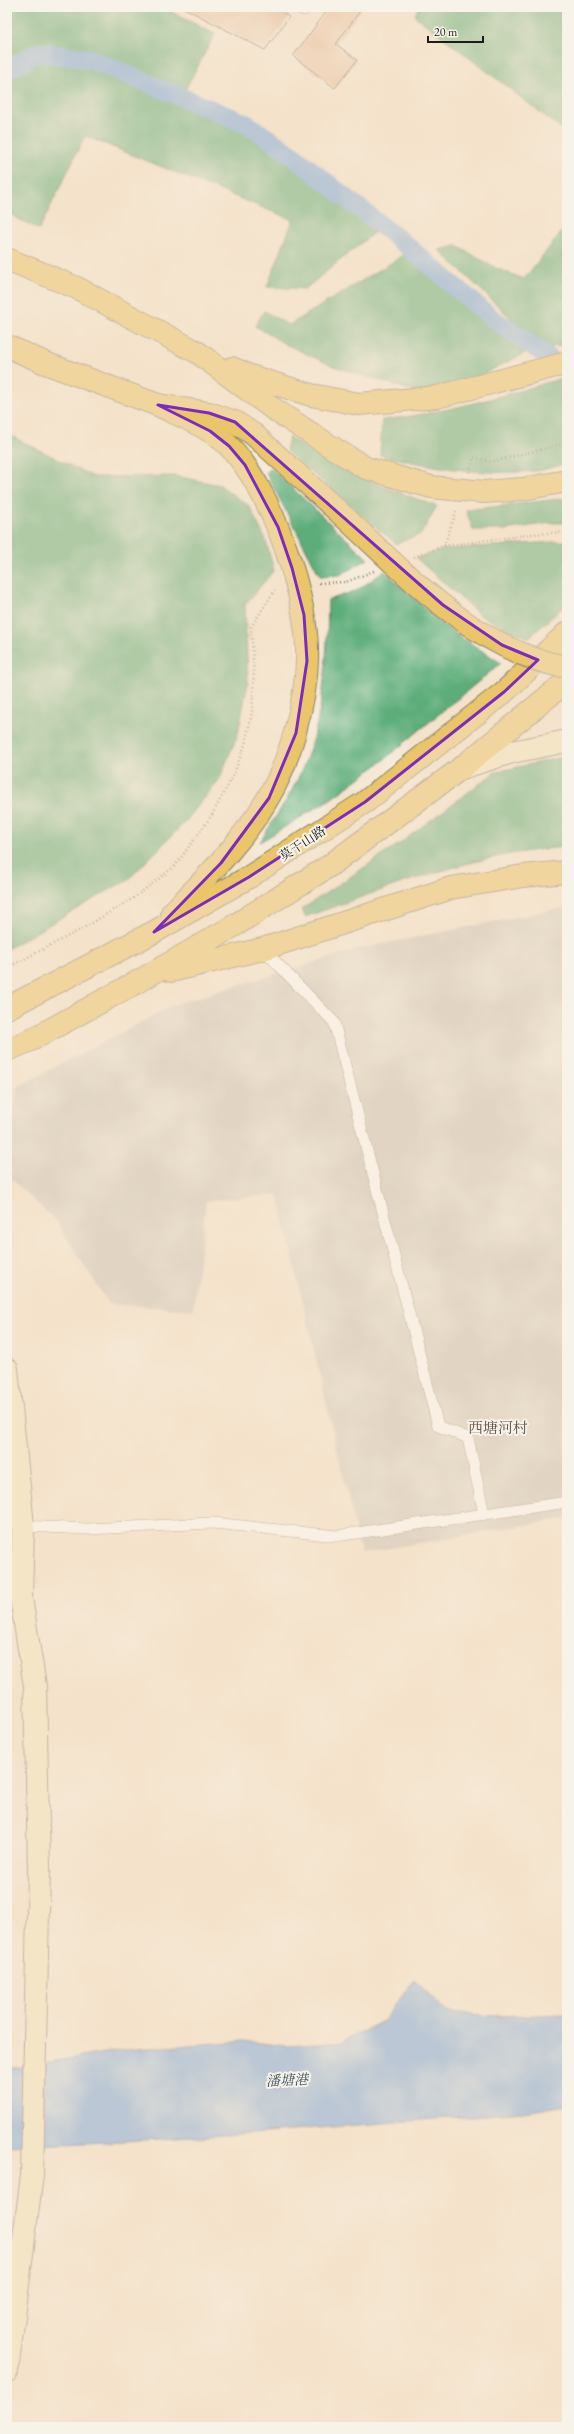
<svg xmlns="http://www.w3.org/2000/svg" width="574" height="2434" font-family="'EB Garamond','Noto Serif SC',serif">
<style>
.industrial{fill:#c9c3b8}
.forest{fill:#5dad7a;stroke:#3c644b}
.water{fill:#74a6df;stroke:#48617e}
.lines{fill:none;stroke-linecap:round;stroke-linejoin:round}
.canal{stroke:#74a6df;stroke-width:19}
.building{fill:#e5b38f}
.lane-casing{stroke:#887f73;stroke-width:12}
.secondary-casing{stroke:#887f73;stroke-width:24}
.highway-casing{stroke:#887f73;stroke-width:24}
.path{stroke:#887f73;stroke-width:2.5;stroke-dasharray:1 3;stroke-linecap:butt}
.lane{stroke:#fff;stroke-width:11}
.secondary{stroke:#f7e8c3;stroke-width:22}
.highway{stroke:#eac669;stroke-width:22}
.highway-bridge-casing{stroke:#887f73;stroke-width:24;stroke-linecap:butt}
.highway-bridge{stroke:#eac669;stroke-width:22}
.marked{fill:none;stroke:#7b2cbf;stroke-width:3;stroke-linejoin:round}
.labels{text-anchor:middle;stroke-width:4;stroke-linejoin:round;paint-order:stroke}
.street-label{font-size:13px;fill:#1c1c1c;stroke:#f7f3e8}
.water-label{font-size:14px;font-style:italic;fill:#3f536a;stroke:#f7f3e8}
.quarter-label{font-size:15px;fill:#625144;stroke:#f7f3e8}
</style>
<rect width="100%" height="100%" fill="#f7f3e8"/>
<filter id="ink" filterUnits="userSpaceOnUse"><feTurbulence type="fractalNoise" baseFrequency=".025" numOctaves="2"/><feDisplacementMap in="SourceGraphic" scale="8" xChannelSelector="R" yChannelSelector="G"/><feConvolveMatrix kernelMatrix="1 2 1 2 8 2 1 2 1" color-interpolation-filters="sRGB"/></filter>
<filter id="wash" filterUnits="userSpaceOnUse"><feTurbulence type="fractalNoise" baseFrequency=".012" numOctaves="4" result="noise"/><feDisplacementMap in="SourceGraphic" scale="16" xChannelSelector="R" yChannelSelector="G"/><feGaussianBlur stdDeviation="0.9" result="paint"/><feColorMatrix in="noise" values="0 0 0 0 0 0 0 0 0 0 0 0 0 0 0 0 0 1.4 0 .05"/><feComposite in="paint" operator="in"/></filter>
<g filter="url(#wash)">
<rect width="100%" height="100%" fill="#f4e2ca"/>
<polygon class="industrial" points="567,907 567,1518 361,1553 278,1194 206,1201 193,1310 109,1304 56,1221 7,1175 17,1087 176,1004 358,949"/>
<g class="forest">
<polygon points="7,7 162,7 215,34 177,105 230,123 315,180 376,231 305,289 267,287 293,220 85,136 39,230 7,213"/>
<polygon points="418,7 567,7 567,133 415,16"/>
<polygon points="567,225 567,344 543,349 439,250 457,246 496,268 524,279"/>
<polygon points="404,255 527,352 470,381 420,393 333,366 287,345 255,326 264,311 289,325"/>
<path d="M558,379L567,382V463C557,466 545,470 535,471C482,476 431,467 380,455L382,420C444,413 498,398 558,379Z"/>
<polygon points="7,434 94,477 175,476 220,485 249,506 265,538 274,570 245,605 248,683 238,734 219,780 186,821 129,879 7,949"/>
<polygon points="289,437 328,463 390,489 437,506 421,534 396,544 286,451"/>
<polygon points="270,467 368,559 340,575 320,576 266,473"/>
<polygon points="567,498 567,523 550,523 505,530 473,530 466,510"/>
<polygon points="567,541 567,604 528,638 481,616 416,558 446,549"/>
<path d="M385,571L444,626L501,663L381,762L332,798L260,842C273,820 290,797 300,774C325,719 327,659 328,600L356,591Z"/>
<path d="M567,756V847C476,853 391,887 305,917L302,909L399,844L495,772Z"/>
</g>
<path class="water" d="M414,1980L448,2012L493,2016L567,2014V2105L525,2112C353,2125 180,2141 7,2146V2069L122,2050L244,2041L288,2046L342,2042L383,2021Z"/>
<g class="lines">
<polyline class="canal" points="7,70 38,52 89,59 247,124 287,151 406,245 492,318 567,370"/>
</g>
<g id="blocks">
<g class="building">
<polygon points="182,7 276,7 289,17 265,50"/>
<polygon points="330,7 363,7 336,44 357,60 335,88 293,56"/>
</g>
</g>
</g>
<g filter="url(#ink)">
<use href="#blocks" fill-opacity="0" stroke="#887f73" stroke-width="1"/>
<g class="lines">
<defs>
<g id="lane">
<polyline points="299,7 304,10 306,7"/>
<polyline points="263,949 334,1022 438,1426 468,1438 484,1514"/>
<polyline points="23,1526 88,1529 213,1523 336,1536 567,1502"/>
</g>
<g id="secondary">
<polyline points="461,768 512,752 567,741"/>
<polyline points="7,1369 23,1526 21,1598 35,1686 39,1869 32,2175 7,2371"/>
</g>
<g id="highway">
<polyline points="7,259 77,288 197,352 272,408 333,448 366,468 400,478"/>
<polyline points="7,346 45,363 158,405 209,413 235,422 253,434 330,504"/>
<polyline points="232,368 250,376 311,395 359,404 437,397 567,363"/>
<path d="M158,405C182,417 210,427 229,446C272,490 310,600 307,661C306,701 289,764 268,798C243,841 207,877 172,913"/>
<polyline points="485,492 523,489 567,481"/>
<polyline points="171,971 263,949 451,888 523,876 567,872"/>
<polyline points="7,1008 154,932 249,877 365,802 504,692 567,633"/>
<polyline points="7,1050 33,1039 146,977 237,924 329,866 460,769 567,681"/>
</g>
</defs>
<use href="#lane" class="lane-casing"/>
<use href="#secondary" class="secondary-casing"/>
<use href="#highway" class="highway-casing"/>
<g class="path">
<polyline points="469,472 474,457 491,462 567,443"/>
<polyline points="444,546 457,509"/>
<polyline points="414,557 444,546 533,534 567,532"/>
<polyline points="319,583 346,582 374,571"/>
<polyline points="7,968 82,929 135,897 175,866 212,815 233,776 245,745 252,712 254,673 251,627 275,590"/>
</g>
<use href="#lane" class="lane"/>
<use href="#secondary" class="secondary"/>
<use href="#highway" class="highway"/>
<defs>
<g id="highway-bridge">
<polyline points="400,478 431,487 485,492"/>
<path d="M330,504C397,564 475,653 567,667"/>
</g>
</defs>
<use href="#highway-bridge" class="highway-bridge-casing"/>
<use href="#highway-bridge" class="highway-bridge"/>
</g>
</g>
<path d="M0 0H574V2434H0ZM158,405L209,413L235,422L443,605L502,645L538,660L504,692L365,802L249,877L154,932L221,863L269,798L296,733L307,661L304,615L292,568L278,527L245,465L229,446L210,431Z" fill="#f4e2ca" fill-opacity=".55" fill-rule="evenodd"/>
<path class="marked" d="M158,405L209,413L235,422L443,605L502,645L538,660L504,692L365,802L249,877L154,932L221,863L269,798L296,733L307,661L304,615L292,568L278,527L245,465L229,446L210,431Z"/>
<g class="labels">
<g class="street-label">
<text transform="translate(302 843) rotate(-33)" y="5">莫干山路</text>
</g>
<g class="water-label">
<text transform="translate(287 2080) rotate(-3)" y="5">潘塘港</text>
</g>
<g class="quarter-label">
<text x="498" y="1433">西塘河村</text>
</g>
</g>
<rect width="574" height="2434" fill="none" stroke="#f7f3e8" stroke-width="24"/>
<path d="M428 36v6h55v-6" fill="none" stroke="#1c1c1c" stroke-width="2"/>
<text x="434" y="36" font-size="12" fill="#1c1c1c" stroke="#f7f3e8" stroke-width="3" paint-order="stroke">20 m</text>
</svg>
